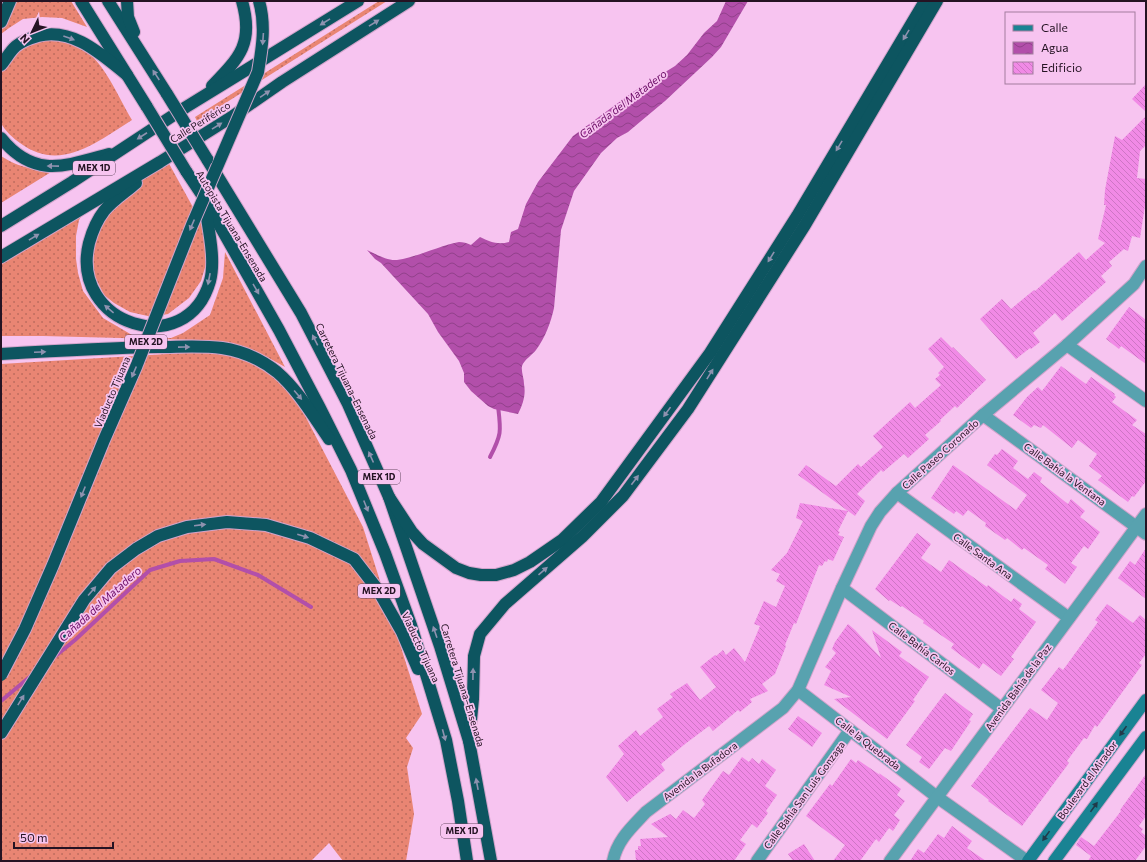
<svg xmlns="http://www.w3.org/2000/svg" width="1147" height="862" font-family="Commissioner,sans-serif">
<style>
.grass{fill:url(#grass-dots)}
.water{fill:url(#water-waves)}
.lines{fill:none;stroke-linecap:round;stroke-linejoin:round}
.stream{stroke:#b24faa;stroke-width:4}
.building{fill:url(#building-back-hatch)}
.street-casing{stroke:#d1a4cb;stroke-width:14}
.secondary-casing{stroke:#d1a4cb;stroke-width:14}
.highway-casing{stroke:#d1a4cb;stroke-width:14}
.street{stroke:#58a2af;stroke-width:12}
.secondary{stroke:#198393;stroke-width:12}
.highway{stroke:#0d5560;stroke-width:12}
.highway-bridge-casing{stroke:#d1a4cb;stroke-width:14;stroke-linecap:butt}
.highway-bridge{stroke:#0d5560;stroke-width:12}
.oneway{fill:#8e92af}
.oneway2{fill:#213a4a}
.labels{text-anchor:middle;stroke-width:3.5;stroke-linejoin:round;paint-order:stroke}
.shield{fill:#f7c4f0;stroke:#644860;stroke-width:1}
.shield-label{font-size:9px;font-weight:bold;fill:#251323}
.street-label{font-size:10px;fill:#251323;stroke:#f7c4f0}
.water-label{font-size:11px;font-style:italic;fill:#6a0a65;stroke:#f7c4f0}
</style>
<defs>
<pattern id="grass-dots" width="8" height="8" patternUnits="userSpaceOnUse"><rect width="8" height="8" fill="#e98573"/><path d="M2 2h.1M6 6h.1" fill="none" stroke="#bd6c5e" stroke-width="1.8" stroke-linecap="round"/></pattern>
<pattern id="water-waves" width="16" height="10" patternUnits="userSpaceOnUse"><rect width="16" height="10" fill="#b24faa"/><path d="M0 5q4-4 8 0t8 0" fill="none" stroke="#91408a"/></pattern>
<pattern id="building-back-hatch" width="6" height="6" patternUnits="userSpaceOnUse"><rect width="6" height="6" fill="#f18ae6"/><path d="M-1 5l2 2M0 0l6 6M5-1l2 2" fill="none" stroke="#ce76c5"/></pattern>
</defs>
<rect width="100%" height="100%" fill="#f7c4f0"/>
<g class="grass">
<polygon points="8,1 71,1 87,27 62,18 42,17 23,19 9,28 1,34 1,14"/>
<polygon points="379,1 387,1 197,121 195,117"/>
<path d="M53,40C62,41 72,42 80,47C104,60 118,97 132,120C97,142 60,173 20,143C13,138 5,131 1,123V70C18,51 25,42 53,40Z"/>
<path d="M1,156C21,169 33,169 56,169L1,203Z"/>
<polygon points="167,160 200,220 206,242 207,261 201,281 189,298 168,314 152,317 130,312 114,303 104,295 93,273 94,230 111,202"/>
<polygon points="92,199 79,220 76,236 76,259 78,273 83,291 103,318 132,335 153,339 171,338 183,333 210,315 223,278 225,252 285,367 258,352 237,345 197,340 43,336 1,336 1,254"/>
<polygon points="217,351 257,363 289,385 363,527 422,714 406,738 413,748 407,767 414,814 406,861 343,861 329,843 311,861 1,861 1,364"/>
</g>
<path class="water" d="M726,1H748L721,47L712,57L665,101L628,132L617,138L601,153L574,191L561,230L554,308C551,322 545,338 536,350C532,355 524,360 522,366C521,372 524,378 524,384C526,395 523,404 518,414L494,409L488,406L471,391L464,382V373L459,361L438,332L428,314L381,263L375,259L367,250C376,254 387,261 397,260C418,257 438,246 459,242C463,242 467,243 471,245L480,237C490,242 498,245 509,242L511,232L518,229L526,204L538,182L573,136L633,92L675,66L687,55L704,33L717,21Z"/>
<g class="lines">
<g class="stream">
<path d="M490,457C502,434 501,431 498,406"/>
<polyline points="53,658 75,640 150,570 180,561 214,559 258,575 311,607"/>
<polyline points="1,701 32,675"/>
</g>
</g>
<g class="building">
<polygon points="1146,84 1146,112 1132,99"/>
<polygon points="1146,116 1146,145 1140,151 1137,178 1146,179 1146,199 1140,238 1132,236 1128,251 1124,249 1109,262 1112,266 1101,276 1106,282 1062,321 1055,313 1033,333 1040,342 1031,349 1030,348 1016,359 980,319 1002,299 1011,309 1034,290 1035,291 1079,252 1086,260 1105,243 1098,239 1106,205 1104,205 1105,190 1115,136 1122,140"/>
<polygon points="1129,307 1146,320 1146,364 1121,346 1119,349 1106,339"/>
<polygon points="941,337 952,348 953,347 986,380 957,408 955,406 940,420 941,421 925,435 929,439 918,449 908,458 904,454 883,472 881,470 857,494 865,501 855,516 798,475 806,465 836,486 858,464 861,467 883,447 873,436 910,402 915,408 941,385 935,379 940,375 938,373 944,367 928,349"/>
<polygon points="1061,366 1086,384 1091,377 1115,394 1114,395 1116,397 1112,402 1137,420 1132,425 1146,434 1146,481 1134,497 1132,496 1128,502 1098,480 1102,476 1089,466 1097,454 1078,440 1072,448 1043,425 1041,428 1034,425 1031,428 1013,415 1027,397 1038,387 1042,391"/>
<polygon points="1002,449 1018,461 1013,468 1028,479 1034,472 1042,478 1040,482 1068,504 1071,499 1085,511 1080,517 1100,532 1088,549 1084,546 1071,563 1077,567 1065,584 1045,569 1048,565 1024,548 1022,550 1007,538 1005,540 985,526 986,523 968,510 963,516 956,511 954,514 931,498 953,465 1016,510 1027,495 987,465 995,454 997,455"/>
<polygon points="800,503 848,511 838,531 840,532 838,535 844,537 833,561 828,559 827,562 825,561 822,566 819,565 796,624 794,623 785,645 786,646 775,674 762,684 768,691 750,699 752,702 740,712 738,710 713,731 709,726 685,744 661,764 665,770 627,802 606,777 624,754 618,746 636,730 640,736 663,717 657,709 673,697 670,694 687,683 700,700 716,687 700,667 715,655 716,656 723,650 726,655 734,648 745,662 760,626 754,624 764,601 776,607 785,586 776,581 780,574 771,570 787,553 803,521 796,518"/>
<polygon points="917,533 931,544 921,558 941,572 949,560 987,587 988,585 1011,602 1014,598 1022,604 1019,609 1036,622 1011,657 1014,659 1001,676 983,663 979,669 951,648 954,644 923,623 924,621 902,606 901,607 890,600 889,601 875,589"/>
<polygon points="1146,548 1146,599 1118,578 1130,561 1135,565"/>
<polygon points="1107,604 1133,623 1140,615 1146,620 1146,654 1139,663 1142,665 1097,727 1095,725 1087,739 1084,738 1067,761 1069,763 1022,826 988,801 989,800 971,786 1030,708 1047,720 1058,703 1041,690 1059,667 1063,670 1098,622 1095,620"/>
<polygon points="848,624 855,630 881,658 872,630 902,652 899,656 929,677 913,700 915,701 887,739 834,699 851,697 824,685 831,671 825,667 836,653 832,649 835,642"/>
<polygon points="945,693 973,714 969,720 971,721 951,751 945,748 929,769 919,762 922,757 906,745"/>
<polygon points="798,716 822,733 812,747 788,729"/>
<polygon points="742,757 749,762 752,758 759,764 762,759 776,770 765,786 777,795 766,811 768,813 757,828 752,824 740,840 746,844 734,861 636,861 635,850 638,850 638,846 641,846 640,839 668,837 651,824 670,814 676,819 683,810 694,818 705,804 702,800 723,771 729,775"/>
<polygon points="851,759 856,763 858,760 880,775 879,773 901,789 897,795 905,801 894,815 900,820 893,831 889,828 879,842 876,839 860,861 833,861 845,845 806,816 830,784 832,786"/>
<polygon points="1146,774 1146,816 1139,826 1143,829 1141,832 1146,836 1146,846 1135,861 1088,861 1091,856 1076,845 1081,837 1094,846 1121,811 1120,810"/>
<polygon points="952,826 972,841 967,848 986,861 910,861 918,849 924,853 938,834 944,838"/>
<polygon points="804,844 815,861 793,861 788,854"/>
</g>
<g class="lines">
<defs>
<g id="street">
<polyline points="1067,345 1146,401"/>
<polyline points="983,415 1146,534"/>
<polyline points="897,493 1069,618"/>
<polyline points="842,588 1002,709"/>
<polyline points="798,690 937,797 1027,861"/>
<path d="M613,861C617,840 632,827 646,812L783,708L798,690L842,588L871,526L880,512L897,493L983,415L1067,345L1134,284L1146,266"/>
<polyline points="757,861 850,730"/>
<polyline points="890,861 1146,514"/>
</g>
<g id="secondary">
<polyline points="1028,861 1146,700"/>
<polyline points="1054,861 1146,737"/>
</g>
<g id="highway">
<polyline points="81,1 147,107"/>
<polyline points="108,1 167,94"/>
<polyline points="127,1 128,17 134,32"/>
<polyline points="1,22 10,1"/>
<path d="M1,65C6,59 10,51 16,46C22,41 31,38 38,36C73,27 102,55 127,75"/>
<path d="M212,86C240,57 254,43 242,1"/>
<path d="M1,138C34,179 65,166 109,154"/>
<polyline points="207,159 301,313 348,404 389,497 440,646 469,741 491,861"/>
<polyline points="186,171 204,198 279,330 320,408 351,470 385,553 411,625 446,740 458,801 467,861"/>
<path d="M136,183C126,192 113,200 104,211C97,220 92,232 89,243C69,325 187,362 210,281C216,259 208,228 205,205"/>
<polyline points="1,226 72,182 186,107 358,1"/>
<polyline points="1,257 160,162 233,116 282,82 409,1"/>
<path d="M1,354C53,351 106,348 158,347C179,347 201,345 222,348C242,351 262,360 277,372C298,390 313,416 329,439"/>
<polyline points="389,497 412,532 423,544 456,568 469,573 481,575 496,575 514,570 530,562 562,540 601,502 710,353 797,216 925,1"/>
<polyline points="1,733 84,600 111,568 136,549 158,536 187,527 227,522 266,525 310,538 354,559 378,590 402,632 418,669"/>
<polyline points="469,741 473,699 474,656 480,634 505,604 582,537 623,496 688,409 805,225 937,1"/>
</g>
</defs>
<use href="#street" class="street-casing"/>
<use href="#secondary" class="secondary-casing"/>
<use href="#highway" class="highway-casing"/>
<use href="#street" class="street"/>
<use href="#secondary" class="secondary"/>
<use href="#highway" class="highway"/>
<defs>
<g id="highway-bridge">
<polyline points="167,94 207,159"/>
<polyline points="147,107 186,171"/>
<path d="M1,675L25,629L53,565L104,440L136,367L192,225L258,72C262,48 266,25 259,1"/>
</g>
</defs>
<use href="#highway-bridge" class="highway-bridge-casing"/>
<use href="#highway-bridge" class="highway-bridge"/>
</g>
<defs><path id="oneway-solid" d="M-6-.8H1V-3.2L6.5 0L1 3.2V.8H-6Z"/></defs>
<g class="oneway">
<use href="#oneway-solid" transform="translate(325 22) rotate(148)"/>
<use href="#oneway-solid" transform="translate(374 23) rotate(-32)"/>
<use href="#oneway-solid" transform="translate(906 35) rotate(121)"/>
<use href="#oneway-solid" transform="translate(69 38) rotate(20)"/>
<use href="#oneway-solid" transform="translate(263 39) rotate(94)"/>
<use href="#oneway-solid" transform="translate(156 75) rotate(-123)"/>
<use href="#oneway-solid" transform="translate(265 94) rotate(-34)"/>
<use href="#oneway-solid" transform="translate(217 126) rotate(-32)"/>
<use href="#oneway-solid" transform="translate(142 136) rotate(147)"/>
<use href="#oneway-solid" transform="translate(839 146) rotate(121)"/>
<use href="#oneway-solid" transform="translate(53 166) rotate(-179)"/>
<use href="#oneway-solid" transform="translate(192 225) rotate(113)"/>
<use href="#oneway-solid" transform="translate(34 237) rotate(-31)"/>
<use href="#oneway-solid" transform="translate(771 257) rotate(122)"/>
<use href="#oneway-solid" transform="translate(209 279) rotate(101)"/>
<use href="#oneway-solid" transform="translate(256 289) rotate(60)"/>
<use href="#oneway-solid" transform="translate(109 309) rotate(-140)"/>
<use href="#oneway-solid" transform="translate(315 340) rotate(-117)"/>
<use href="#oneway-solid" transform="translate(184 347) rotate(-1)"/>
<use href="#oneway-solid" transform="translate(40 352) rotate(-3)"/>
<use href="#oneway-solid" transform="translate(134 372) rotate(113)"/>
<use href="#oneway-solid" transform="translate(710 374) rotate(-58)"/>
<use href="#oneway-solid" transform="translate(298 395) rotate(50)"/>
<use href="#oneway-solid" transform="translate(667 412) rotate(126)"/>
<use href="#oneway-solid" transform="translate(371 457) rotate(-114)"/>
<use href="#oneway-solid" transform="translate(635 480) rotate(-53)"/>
<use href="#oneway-solid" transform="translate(83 492) rotate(112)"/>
<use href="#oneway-solid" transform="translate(366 506) rotate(68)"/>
<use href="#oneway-solid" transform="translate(200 525) rotate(-7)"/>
<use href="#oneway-solid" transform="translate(303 536) rotate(17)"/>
<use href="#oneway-solid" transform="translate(543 571) rotate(-41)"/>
<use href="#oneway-solid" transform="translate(92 591) rotate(-49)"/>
<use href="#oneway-solid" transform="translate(435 632) rotate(-109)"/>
<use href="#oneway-solid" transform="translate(473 674) rotate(-89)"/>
<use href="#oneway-solid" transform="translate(21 700) rotate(-58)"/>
<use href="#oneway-solid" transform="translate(444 735) rotate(75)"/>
<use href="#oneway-solid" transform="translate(477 784) rotate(-101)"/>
</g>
<g class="oneway2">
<use href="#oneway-solid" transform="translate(1123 731) rotate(126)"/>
<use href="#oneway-solid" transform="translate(1094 807) rotate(-54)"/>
<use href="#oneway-solid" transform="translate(1046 836) rotate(126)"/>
</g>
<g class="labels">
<g class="shield">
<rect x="73" y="161" width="42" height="14" rx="3"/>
<rect x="125" y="335" width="42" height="14" rx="3"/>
<rect x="358" y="470" width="42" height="14" rx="3"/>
<rect x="358" y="584" width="42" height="14" rx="3"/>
<rect x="441" y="824" width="42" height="14" rx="3"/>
</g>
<g class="shield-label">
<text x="94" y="171">MEX 1D</text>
<text x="146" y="345">MEX 2D</text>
<text x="379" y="480">MEX 1D</text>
<text x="379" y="594">MEX 2D</text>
<text x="462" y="834">MEX 1D</text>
</g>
<g class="street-label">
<text transform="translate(200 122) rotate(-32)" y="4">Calle Periférico</text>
<text transform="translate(232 226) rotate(59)" y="4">Autopista Tijuana-Ensenada</text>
<text transform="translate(347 381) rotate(64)" y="4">Carretera Tijuana–Ensenada</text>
<text transform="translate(112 392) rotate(-67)" y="4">Viaducto Tijuana</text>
<text transform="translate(940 454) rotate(-42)" y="4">Calle Paseo Coronado</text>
<text transform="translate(1065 474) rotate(36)" y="4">Calle Bahía la Ventana</text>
<text transform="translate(983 556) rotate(36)" y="4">Calle Santa Ana</text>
<text transform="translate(421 647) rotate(65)" y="4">Viaducto Tijuana</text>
<text transform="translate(922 648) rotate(37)" y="4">Calle Bahía Carlos</text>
<text transform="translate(463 685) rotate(73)" y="4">Carretera Tijuana–Ensenada</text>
<text transform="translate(1018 687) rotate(-54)" y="4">Avenida Bahía de la Paz</text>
<text transform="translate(868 743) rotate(38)" y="4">Calle la Quebrada</text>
<text transform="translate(700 771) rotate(-37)" y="4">Avenida la Bufadora</text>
<text transform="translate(1087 780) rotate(-54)" y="4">Boulevard el Mirador</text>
<text transform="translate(804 795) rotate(-54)" y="4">Calle Bahía San Luis Gonzaga</text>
</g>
<g class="water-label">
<text transform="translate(623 104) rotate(-37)" y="4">Cañada del Matadero</text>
<text transform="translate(100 604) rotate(-42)" y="4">Cañada del Matadero</text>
</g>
</g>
<rect width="1147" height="862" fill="none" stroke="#251323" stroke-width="4"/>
<rect x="1005" y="12" width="130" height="72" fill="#f7c4f0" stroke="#a37d9e"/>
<rect x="1013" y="25" width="20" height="6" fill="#198393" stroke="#a37d9e"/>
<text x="1041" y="32" font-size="12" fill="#251323">Calle</text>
<rect x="1013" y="42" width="20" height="12" fill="url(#water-waves)" stroke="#a37d9e"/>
<text x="1041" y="52" font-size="12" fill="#251323">Agua</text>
<rect x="1013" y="62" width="20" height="12" fill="url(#building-back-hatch)" stroke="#a37d9e"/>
<text x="1041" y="72" font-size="12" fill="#251323">Edificio</text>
<g transform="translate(32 32) rotate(227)" stroke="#f7c4f0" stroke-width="3" paint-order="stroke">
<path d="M0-3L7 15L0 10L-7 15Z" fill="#251323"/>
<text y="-6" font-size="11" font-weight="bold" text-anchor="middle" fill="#251323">N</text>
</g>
<path d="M14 842v6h99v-6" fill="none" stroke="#251323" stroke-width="2"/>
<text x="20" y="842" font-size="12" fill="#251323" stroke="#f7c4f0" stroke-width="3" paint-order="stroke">50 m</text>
</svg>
